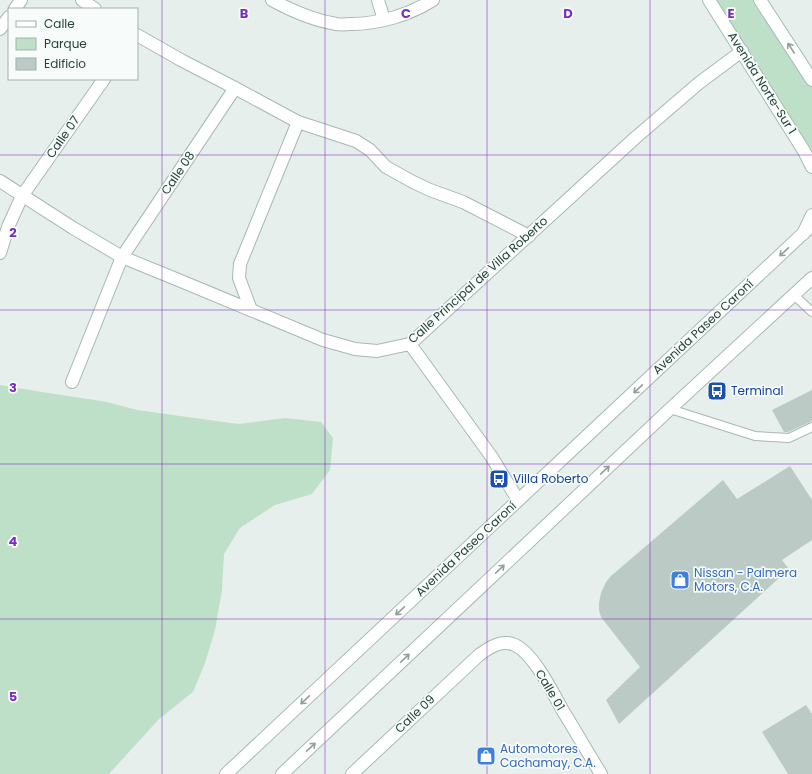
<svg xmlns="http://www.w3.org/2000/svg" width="812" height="774" font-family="Poppins,sans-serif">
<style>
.green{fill:#bfe0c8}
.building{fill:#bbcac4}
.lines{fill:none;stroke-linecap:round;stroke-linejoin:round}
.service-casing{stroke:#a8b8b2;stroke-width:10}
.minor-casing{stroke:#a8b8b2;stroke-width:14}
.tertiary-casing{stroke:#a8b8b2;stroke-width:14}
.secondary-casing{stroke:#a4bbb3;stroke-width:14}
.service{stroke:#fff;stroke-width:8}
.minor{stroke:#fff;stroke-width:12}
.tertiary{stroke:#fff;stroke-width:12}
.secondary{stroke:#fff;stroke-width:12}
.oneway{stroke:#92a09c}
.grid{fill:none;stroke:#7b2cbf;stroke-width:1;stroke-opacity:0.55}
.labels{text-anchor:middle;stroke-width:3.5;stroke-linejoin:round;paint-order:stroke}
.street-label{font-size:12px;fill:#24423a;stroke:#f7fbf9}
.transit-label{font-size:12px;fill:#164399;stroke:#f7fbf9;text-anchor:start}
.shop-label{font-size:12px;fill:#366cbe;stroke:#f7fbf9;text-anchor:start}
.grid-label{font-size:13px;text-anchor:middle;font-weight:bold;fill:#7b2cbf;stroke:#f7fbf9;stroke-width:3.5;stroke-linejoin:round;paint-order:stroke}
</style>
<rect width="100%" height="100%" fill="#e6efeb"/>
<g class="green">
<polygon points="709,0 760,0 812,80 812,167"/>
<polygon points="0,385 42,392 107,402 137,410 238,424 285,418 321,422 333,438 330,470 312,494 275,505 240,528 224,554 222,590 215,630 205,663 193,692 159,719 109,774 0,774"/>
</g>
<g class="building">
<polygon points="812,390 812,421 788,432 784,432 772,410"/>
<polygon points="790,466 812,500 812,540 782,560 789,569 619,724 606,700 640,667 601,617 599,610 599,603 601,593 606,582 611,576 723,480 737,499"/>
<polygon points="806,705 812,714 812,774 788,774 762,732"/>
</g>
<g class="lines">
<defs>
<g id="service">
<polyline points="794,295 812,312"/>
<polyline points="670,409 755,436 789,438 812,427"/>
</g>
<g id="minor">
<polyline points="82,0 95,9"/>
<path d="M272,0C292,11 313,20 336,24C340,25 346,24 351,24C379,24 409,15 433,0"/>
<polyline points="378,0 384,20"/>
<polyline points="15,9 21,0"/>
<polyline points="0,29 9,17"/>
<polyline points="137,35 181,60 235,88 298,122 356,141 370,150 386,167 413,182 430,190 463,202 529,236"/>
<polyline points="0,181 73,228 122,257 176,279 323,340 355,349 377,351 410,344 635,138 699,83 742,51"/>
<polyline points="0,253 8,227 22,196 104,79"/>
<polyline points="251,310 239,278 240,264 298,122"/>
<polyline points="410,344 491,456 518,500"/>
<polyline points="72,382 122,257 235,88"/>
<path d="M352,774L479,655C490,647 502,639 515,645C534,654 553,693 563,711C576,732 588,753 601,774"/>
</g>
<g id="tertiary">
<polyline points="226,774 810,227"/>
<polyline points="282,774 670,409 812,278"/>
</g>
<g id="secondary">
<polyline points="709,0 804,151 812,167"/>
<polyline points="760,0 812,80"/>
<polyline points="803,234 812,215"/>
<polyline points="809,281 812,281"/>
</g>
</defs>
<use href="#service" class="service-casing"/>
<use href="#minor" class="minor-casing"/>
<use href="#tertiary" class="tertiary-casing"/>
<use href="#secondary" class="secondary-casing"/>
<use href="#service" class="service"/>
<use href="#minor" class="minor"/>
<use href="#tertiary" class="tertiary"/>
<use href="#secondary" class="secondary"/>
</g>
<defs><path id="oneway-shaft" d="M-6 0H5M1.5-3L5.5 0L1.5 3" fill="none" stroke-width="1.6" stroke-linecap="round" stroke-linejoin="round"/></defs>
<g class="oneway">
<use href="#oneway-shaft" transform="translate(791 48) rotate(-123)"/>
<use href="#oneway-shaft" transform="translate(784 252) rotate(137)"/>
<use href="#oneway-shaft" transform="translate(638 389) rotate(137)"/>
<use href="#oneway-shaft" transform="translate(605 470) rotate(-43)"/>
<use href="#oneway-shaft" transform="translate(500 569) rotate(-43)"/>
<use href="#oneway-shaft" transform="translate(400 611) rotate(137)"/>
<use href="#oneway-shaft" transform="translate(405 658) rotate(-43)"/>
<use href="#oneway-shaft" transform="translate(305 700) rotate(137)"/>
<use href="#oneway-shaft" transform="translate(311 747) rotate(-43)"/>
</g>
<path class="grid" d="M162,0V774M325,0V774M487,0V774M650,0V774M0,155H812M0,310H812M0,464H812M0,619H812"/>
<defs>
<symbol id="bus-square" viewBox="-11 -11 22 22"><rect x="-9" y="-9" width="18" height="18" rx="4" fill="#1a4fb4" stroke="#f7fbf9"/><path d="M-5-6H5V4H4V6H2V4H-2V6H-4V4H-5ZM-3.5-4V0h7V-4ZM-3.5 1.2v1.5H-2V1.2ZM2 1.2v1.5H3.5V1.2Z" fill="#fff"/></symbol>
<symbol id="shop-square" viewBox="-11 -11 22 22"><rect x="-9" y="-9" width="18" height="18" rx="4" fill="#3f7fe0" stroke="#f7fbf9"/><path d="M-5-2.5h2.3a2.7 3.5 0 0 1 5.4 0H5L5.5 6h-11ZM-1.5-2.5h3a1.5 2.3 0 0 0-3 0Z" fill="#fff"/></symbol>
</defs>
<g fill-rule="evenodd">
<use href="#bus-square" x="706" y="380" width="22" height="22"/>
<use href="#bus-square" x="488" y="468" width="22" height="22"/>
<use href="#shop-square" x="669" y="569" width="22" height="22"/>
<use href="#shop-square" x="475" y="745" width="22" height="22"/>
</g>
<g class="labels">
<g class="street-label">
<text transform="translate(762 83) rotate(58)" y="4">Avenida Norte-Sur 1</text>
<text transform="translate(63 137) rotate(-55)" y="4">Calle 07</text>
<text transform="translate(178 173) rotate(-56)" y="4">Calle 08</text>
<text transform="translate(478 280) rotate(-42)" y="4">Calle Principal de Villa Roberto</text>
<text transform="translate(703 327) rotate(-43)" y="4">Avenida Paseo Caroní</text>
<text transform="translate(466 549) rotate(-43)" y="4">Avenida Paseo Caroní</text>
<text transform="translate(550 690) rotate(59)" y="4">Calle 01</text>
<text transform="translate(415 714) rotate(-43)" y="4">Calle 09</text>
</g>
<g class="transit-label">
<text x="731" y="395">Terminal</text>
<text x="513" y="483">Villa Roberto</text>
</g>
<g class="shop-label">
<text x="694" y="577">Nissan - Palmera<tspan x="694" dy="14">Motors, C.A.</tspan></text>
<text x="500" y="753">Automotores<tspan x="500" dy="14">Cachamay, C.A.</tspan></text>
</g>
</g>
<g class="grid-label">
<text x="244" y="18">B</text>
<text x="406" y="18">C</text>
<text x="568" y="18">D</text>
<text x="731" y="18">E</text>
<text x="13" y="237">2</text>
<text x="13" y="392">3</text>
<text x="13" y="546">4</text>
<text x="13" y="701">5</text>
</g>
<rect x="8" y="8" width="130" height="72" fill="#f7fbf9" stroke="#a3b1ad"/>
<rect x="16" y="21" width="20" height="6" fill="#ffffff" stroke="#a3b1ad"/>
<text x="44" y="28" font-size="12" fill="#24423a">Calle</text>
<rect x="16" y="38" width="20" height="12" fill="#bfe0c8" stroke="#a3b1ad"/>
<text x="44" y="48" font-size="12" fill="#24423a">Parque</text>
<rect x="16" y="58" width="20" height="12" fill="#bbcac4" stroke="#a3b1ad"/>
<text x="44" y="68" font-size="12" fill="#24423a">Edificio</text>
</svg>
